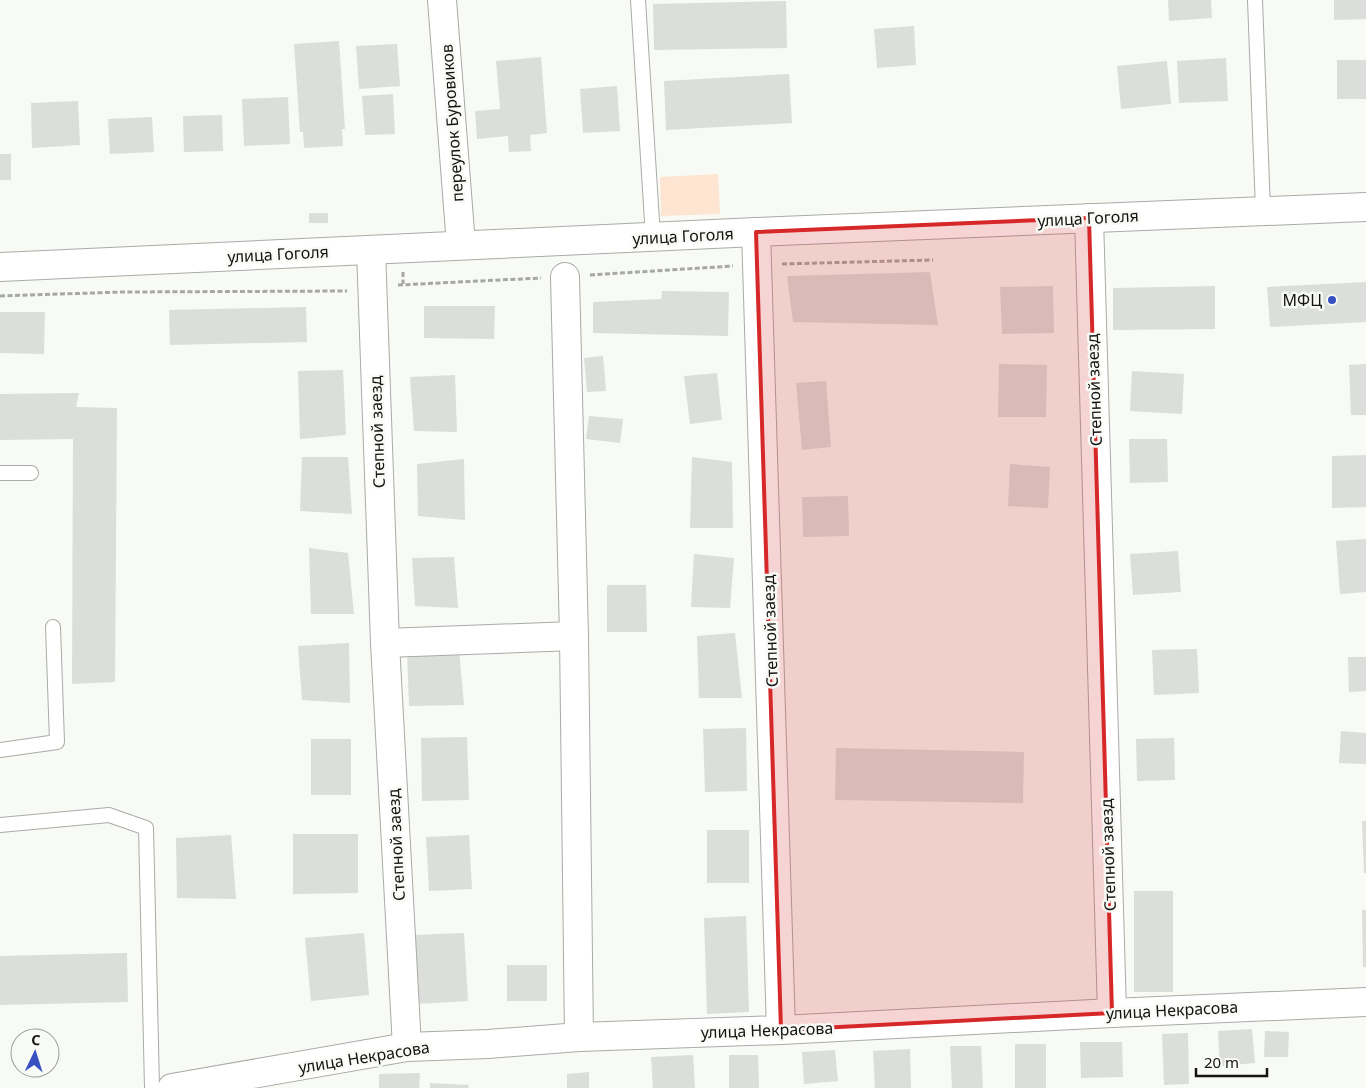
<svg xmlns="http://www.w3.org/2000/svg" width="1366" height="1088" font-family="'Noto Sans',sans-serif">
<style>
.green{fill:#fee5d2}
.building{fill:#dbdedb}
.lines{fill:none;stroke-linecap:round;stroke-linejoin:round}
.service-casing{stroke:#aaaba7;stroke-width:16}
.minor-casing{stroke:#aaaba7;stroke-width:30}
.secondary-casing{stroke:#aaaba7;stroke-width:30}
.path{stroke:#a7a8a4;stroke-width:3;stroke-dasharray:5 2.5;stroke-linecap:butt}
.service{stroke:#fff;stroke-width:14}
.minor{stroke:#fff;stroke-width:28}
.secondary{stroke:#fff;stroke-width:28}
.marked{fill:#d62828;fill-opacity:0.2;stroke:#d62828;stroke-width:4;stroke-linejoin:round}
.poi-dot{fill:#3750c2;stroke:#f8faf5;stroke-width:2}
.labels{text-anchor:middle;stroke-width:5;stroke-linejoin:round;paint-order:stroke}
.street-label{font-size:16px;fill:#141413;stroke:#f8faf5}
.poi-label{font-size:16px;fill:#141413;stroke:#f8faf5;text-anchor:end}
</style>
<rect width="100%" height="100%" fill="#f8faf5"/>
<polygon class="green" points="718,174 720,214 661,216 660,177"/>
<g class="building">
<polygon points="1168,0 1211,0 1212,18 1169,21"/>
<polygon points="1334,0 1366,0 1366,19 1334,20"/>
<polygon points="786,1 787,48 654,50 653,4"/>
<polygon points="914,26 916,65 877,68 874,29"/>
<polygon points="339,41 345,129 342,129 343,146 304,148 303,132 300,132 294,44"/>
<polygon points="397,44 400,86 359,89 356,46"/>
<polygon points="541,57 547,133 530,135 531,151 509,152 508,136 477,139 475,111 500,109 496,61"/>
<polygon points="1226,58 1228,101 1179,103 1177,61"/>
<rect x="1337" y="60" width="29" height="39"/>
<polygon points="1167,61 1171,104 1121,109 1117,66"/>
<polygon points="789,74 792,123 666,130 664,81"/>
<polygon points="617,86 620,131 583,133 580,89"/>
<polygon points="393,94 395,134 365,135 362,96"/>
<polygon points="288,97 290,144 244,146 242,99"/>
<polygon points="78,101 80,145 32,148 31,103"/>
<polygon points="222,115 223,151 184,152 183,116"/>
<polygon points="152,117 154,152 110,154 108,119"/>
<rect x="0" y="154" width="11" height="26"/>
<rect x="309" y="213" width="19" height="10"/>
<polygon points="930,272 938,325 793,322 787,276"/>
<polygon points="1366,282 1366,322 1270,327 1267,287"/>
<polygon points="1053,286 1054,333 1002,334 1000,287"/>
<polygon points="1215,286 1215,329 1113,330 1113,288"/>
<polygon points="662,291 729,292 728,336 593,333 593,302 661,299"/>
<polygon points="424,306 495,306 494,339 424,338"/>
<polygon points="306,307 307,342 170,345 169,310"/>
<polygon points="0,312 45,312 44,354 0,353"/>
<polygon points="603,356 606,391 587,392 584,358"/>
<polygon points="999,364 1047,365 1046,417 998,417"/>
<polygon points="1366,364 1366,415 1351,415 1349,365"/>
<polygon points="343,370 346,435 300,439 298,371"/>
<polygon points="1132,371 1184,374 1182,414 1130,411"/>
<polygon points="717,373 722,420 690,424 684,376"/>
<polygon points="455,375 457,432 414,431 410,377"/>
<polygon points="826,381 831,447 802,450 796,383"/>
<polygon points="79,393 76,407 117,408 115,682 72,684 73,439 0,440 0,394"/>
<polygon points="589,416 623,419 620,443 586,439"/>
<polygon points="1129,439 1167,439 1168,482 1130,483"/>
<polygon points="1366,455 1366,507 1332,508 1332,456"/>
<polygon points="302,457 348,457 352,514 300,511"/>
<polygon points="692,457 732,462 733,528 690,528"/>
<polygon points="464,459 465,520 418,516 417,464"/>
<polygon points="1010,464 1050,467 1048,508 1008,506"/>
<polygon points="848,496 849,536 803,537 802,497"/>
<polygon points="1366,539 1366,592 1340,594 1336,541"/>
<polygon points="309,548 348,553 354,614 311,614"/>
<polygon points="1178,551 1181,592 1133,595 1130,554"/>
<polygon points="694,554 734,558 730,608 691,607"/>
<polygon points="454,557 458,608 415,606 412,558"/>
<polygon points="607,585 646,585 647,632 607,632"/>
<polygon points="735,633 742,698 699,698 697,636"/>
<polygon points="349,643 350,703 302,700 298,646"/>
<polygon points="459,649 464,705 409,706 407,652"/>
<polygon points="1197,649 1199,693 1154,695 1152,650"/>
<polygon points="1348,657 1366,657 1366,691 1349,692"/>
<polygon points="746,728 747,791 705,792 703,729"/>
<polygon points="1341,731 1366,733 1366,764 1339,763"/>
<polygon points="467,737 469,800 422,801 421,738"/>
<polygon points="1174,738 1175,780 1137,781 1136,739"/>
<rect x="311" y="739" width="40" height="56"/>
<polygon points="836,748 1024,752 1023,803 835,800"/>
<polygon points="1362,821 1366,821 1366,873 1364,873"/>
<rect x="707" y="830" width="42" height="53"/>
<polygon points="293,834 358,834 358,893 293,894"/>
<polygon points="231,835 236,899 177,898 176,838"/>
<polygon points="469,835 472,889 429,891 426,837"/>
<rect x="1134" y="891" width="39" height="101"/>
<polygon points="1362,910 1366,910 1366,967 1363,967"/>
<polygon points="746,916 749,1012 707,1014 704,918"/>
<polygon points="364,933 369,995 311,1001 305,938"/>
<polygon points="464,933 468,1001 417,1004 413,935"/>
<polygon points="127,953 128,1002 0,1005 0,956"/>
<rect x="507" y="965" width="40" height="36"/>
<polygon points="1252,1029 1255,1063 1220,1066 1218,1031"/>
<polygon points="1265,1031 1289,1032 1288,1057 1264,1057"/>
<polygon points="1188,1033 1189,1084 1164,1085 1162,1034"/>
<polygon points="1080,1042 1122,1042 1123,1077 1081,1078"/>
<rect x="1015" y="1044" width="31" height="44"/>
<polygon points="950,1046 981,1046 983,1088 952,1088"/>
<polygon points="910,1049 911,1088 875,1088 873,1051"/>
<polygon points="835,1050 838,1081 804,1084 802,1052"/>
<polygon points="693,1055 695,1088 653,1088 651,1057"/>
<polygon points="729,1055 758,1055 759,1088 729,1088"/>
<polygon points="589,1072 589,1088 567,1088 567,1074"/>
<polygon points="420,1073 419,1088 379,1088 379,1074"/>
<polygon points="430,1083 469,1085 468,1088 430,1088"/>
</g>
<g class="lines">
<defs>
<g id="service">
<polyline points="638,0 653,237"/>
<polyline points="1255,0 1263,210"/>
<polyline points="0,473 31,473"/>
<polyline points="0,750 57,742 53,627"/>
<polyline points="0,825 109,815 146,828 152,1088"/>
</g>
<g id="minor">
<polyline points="442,0 461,245"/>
<polyline points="1089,218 1112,1013"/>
<polyline points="756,232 781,1030"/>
<polyline points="371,250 385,643 407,1047"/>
<polyline points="565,277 574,636 579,1037"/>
<polyline points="385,643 574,636"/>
<polyline points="172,1088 407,1047 488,1044 579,1037 781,1030 1112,1013 1366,1002"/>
</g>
<polyline id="secondary" points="0,267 756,232 1366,207"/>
</defs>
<use href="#service" class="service-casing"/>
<use href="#minor" class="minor-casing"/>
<use href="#secondary" class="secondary-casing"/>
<g class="path">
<polyline points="782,264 933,260"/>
<polyline points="403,272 403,284"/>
<polyline points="590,275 733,266"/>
<polyline points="398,285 541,278"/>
<polyline points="0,296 122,292 347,291"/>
</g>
<use href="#service" class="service"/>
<use href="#minor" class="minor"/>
<use href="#secondary" class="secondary"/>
</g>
<path class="marked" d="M1089,218L1112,1013L781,1030L756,232Z"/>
<circle class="poi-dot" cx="1332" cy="300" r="5"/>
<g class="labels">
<g class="street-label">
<text transform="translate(452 123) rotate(-94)" y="6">переулок Буровиков</text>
<text transform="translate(1088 218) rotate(-3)" y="6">улица Гоголя</text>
<text transform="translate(683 236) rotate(-3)" y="6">улица Гоголя</text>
<text transform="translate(278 254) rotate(-3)" y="6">улица Гоголя</text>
<text transform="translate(1094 390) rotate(-92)" y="6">Степной заезд</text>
<text transform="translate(377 432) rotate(-92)" y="6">Степной заезд</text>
<text transform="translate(770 631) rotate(-92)" y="6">Степной заезд</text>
<text transform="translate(396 845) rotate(-93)" y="6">Степной заезд</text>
<text transform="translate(1108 855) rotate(-92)" y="6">Степной заезд</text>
<text transform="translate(1172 1010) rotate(-3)" y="6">улица Некрасова</text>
<text transform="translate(767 1030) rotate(-2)" y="6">улица Некрасова</text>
<text transform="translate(364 1057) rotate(-9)" y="6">улица Некрасова</text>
</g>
<g class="poi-label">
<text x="1322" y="306">МФЦ</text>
</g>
</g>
<g transform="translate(35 1053) rotate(4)"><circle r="24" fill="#f8faf5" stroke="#9d9e9b"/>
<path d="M0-4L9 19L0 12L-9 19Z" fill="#3750c2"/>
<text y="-8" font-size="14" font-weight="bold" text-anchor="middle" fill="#141413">С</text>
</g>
<path d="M1196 1068v8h71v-8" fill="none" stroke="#141413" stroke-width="2.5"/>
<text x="1204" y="1068" font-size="15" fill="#141413" stroke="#f8faf5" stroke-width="4" paint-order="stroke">20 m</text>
</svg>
